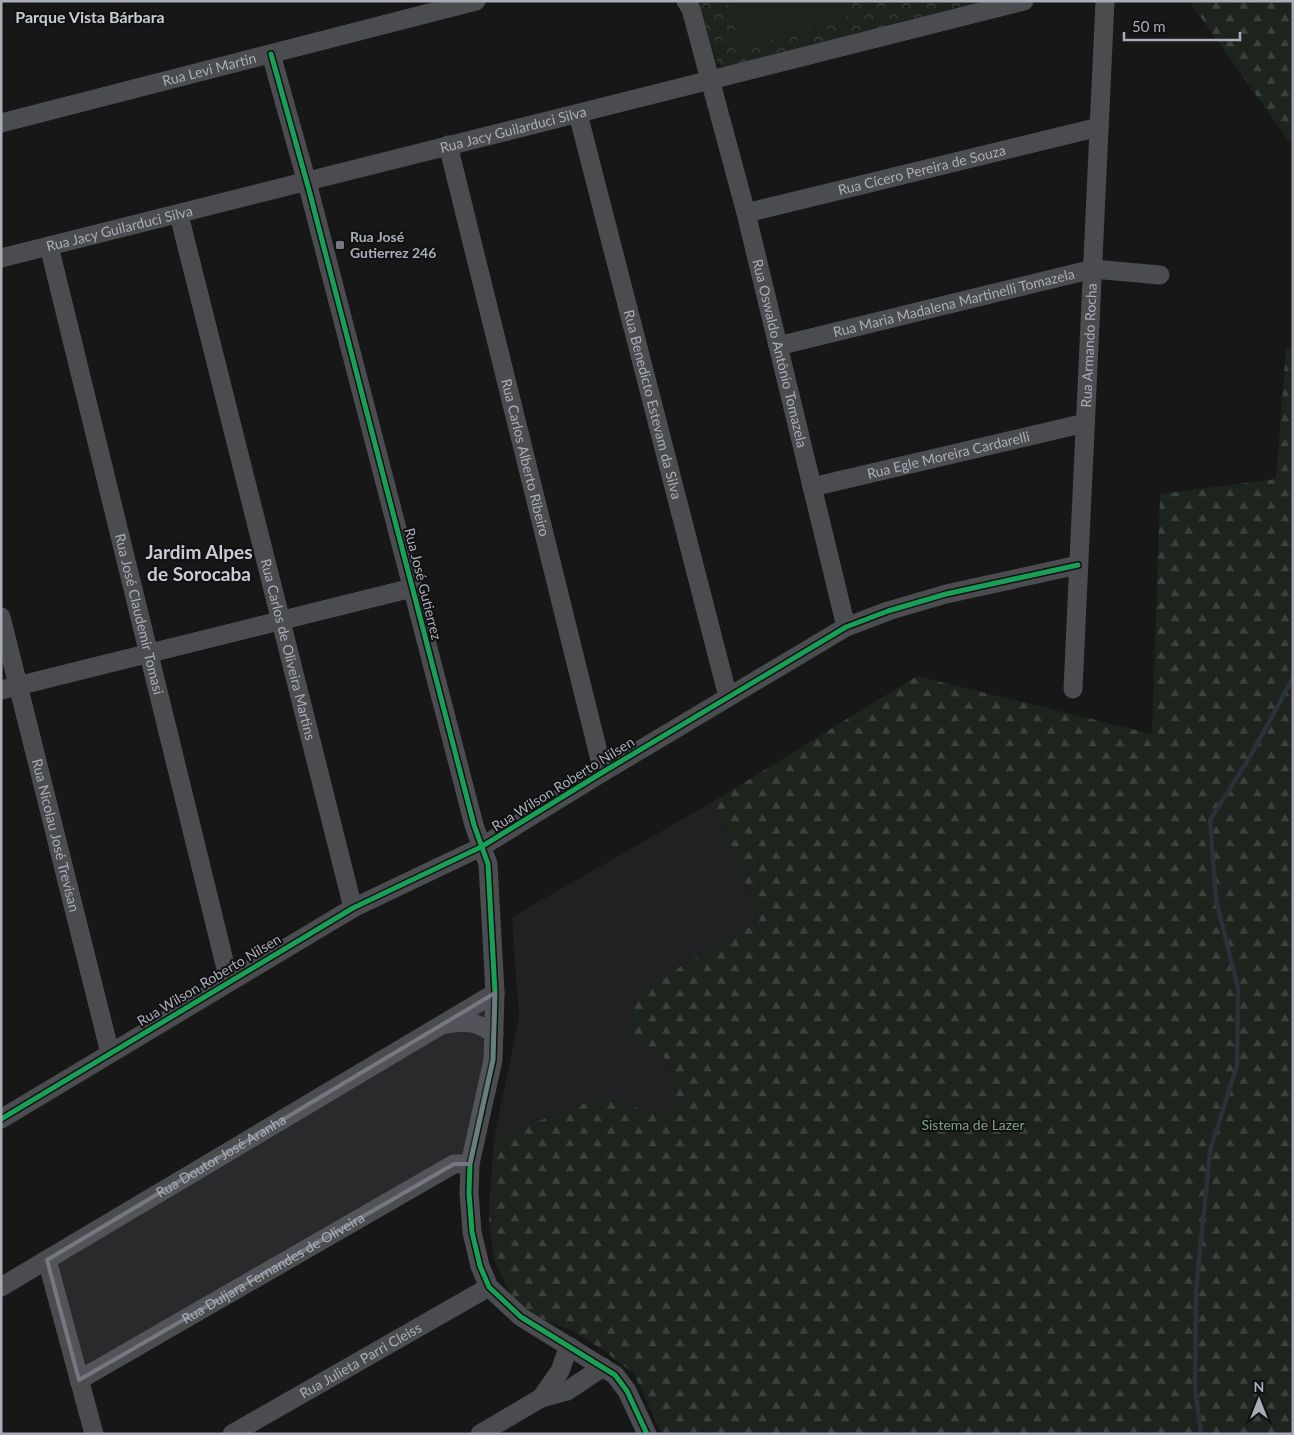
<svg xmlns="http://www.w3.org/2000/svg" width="1294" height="1435" font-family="Lato,sans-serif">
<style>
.built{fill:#212123}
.forest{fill:url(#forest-firs)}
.park{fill:url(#park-crowns)}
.pitch{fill:#1d241e}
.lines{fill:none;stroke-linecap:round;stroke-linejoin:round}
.stream{stroke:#2a3239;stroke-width:4.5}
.street{stroke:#4b4c50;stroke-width:19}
.cycleway-casing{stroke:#111113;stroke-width:8}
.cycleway{stroke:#1a9f57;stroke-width:5}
.marked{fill:#757880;fill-opacity:0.2;stroke:#757880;stroke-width:4;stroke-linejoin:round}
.poi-dot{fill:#757880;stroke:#111113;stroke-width:2}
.labels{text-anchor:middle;stroke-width:4;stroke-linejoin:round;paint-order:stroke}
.street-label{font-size:14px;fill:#a8adb8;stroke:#111113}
.poi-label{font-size:14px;font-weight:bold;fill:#a8adb8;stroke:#111113;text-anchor:start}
.park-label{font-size:14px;fill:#7fa381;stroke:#111113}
.quarter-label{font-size:16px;font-weight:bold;fill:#c9ccd4;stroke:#111113}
.district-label{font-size:19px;font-weight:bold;fill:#c9ccd4;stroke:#111113}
</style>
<defs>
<pattern id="forest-firs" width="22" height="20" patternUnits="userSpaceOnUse" patternTransform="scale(1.25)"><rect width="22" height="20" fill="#1d241e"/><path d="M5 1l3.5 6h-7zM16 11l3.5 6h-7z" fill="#3b413d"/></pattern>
<pattern id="park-crowns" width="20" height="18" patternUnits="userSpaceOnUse" patternTransform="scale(1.25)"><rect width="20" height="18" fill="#1d241e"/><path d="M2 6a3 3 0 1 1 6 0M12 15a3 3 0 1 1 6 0" fill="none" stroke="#3b413d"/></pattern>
</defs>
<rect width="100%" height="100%" fill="#171717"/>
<polygon class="built" points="714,801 759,921 635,994 630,1034 665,1058 680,1107 657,1114 601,1097 494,1138 519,1018 512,917"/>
<g class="forest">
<polygon points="1189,1 1293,1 1293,147"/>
<polygon points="1286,349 1293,349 1293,1434 662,1434 634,1374 602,1349 573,1331 535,1316 511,1296 494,1259 489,1219 494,1138 601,1097 657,1114 680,1107 665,1058 630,1034 635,993 759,921 714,801 917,676 1152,734 1160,494 1276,479"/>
</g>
<polygon class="park" points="696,1 1012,1 724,68 717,62"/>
<polygon class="pitch" points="727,1 842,1 847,17 741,49"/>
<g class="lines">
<polyline class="stream" points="1201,1434 1195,1388 1196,1291 1210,1151 1237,1065 1238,988 1216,900 1210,820 1250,757 1293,678"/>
<g class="street">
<path id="s1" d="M686,1L691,9L746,213L846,627"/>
<polyline points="271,54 309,190 474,825 488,864 495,993 493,1060 470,1164 469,1193 472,1232 480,1266 489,1287 521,1317 615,1375 627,1391 647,1434"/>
<path id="s2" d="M578,114L728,697"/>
<path id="s3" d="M1,123L476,1"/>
<path id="s4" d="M448,145L603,772"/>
<path id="s5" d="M746,213L1099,127"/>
<path id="s6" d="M179,215L353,908"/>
<path id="s7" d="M49,246L229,981"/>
<path id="s8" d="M1,258C342,174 683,86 1024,1"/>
<path id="s9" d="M778,346L1093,269L1160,275"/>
<path id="s10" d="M812,487L1085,423"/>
<path id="s11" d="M1,617L110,1053"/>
<path id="s12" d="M1073,689L1105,1"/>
<polyline points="1,690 412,588"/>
<path d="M446,1024C467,1021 476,1021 494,1034"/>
<polyline points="1,1119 353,908 481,847 603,772 846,627 888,611 946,594 1078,565"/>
<polyline points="47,1260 94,1434"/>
<path id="s13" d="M1,1287L495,993"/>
<path id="s14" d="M79,1380L454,1164H470"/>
<polyline points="541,1398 560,1371 569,1346"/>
<path id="s15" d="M232,1434L489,1287"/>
<polyline points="480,1434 541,1398 567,1391 603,1367"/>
</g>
<defs>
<g id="cycleway">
<polyline points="271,54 309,190 474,825 488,864 495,993 493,1060 470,1164 469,1193 472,1232 480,1266 489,1287 521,1317 615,1375 627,1391 647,1434"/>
<polyline points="1,1119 353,908 481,847 603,772 846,627 888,611 946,594 1078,565"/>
</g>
</defs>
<use href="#cycleway" class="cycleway-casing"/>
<use href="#cycleway" class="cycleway"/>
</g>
<path class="marked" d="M495,993L493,1060L470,1164H454L79,1380L47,1260Z"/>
<rect class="poi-dot" x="335" y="240" width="10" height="10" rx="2.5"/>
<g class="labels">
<g class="street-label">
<text dy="5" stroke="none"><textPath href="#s3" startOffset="215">Rua Levi Martin</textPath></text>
<text dy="5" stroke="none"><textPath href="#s8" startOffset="528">Rua Jacy Guilarduci Silva</textPath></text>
<text dy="5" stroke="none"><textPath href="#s5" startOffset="181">Rua Cícero Pereira de Souza</textPath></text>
<text dy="5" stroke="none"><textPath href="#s8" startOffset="122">Rua Jacy Guilarduci Silva</textPath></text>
<text dy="5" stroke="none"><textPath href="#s9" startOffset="181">Rua Maria Madalena Martinelli Tomazela</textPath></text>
<text dy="5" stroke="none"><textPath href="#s12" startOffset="344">Rua Armando Rocha</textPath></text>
<text dy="5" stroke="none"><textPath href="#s1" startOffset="365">Rua Oswaldo Antônio Tomazela</textPath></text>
<text dy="5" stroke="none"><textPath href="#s2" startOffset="300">Rua Benedicto Estevam da Silva</textPath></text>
<text dy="5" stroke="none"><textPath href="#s10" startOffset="140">Rua Egle Moreira Cardarelli</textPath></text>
<text dy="5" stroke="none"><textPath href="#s4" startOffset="322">Rua Carlos Alberto Ribeiro</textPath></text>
<text transform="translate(423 584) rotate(76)" y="5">Rua José Gutierrez</text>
<text dy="5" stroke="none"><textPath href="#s7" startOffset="379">Rua José Claudemir Tomasi</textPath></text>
<text dy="5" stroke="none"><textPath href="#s6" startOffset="448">Rua Carlos de Oliveira Martins</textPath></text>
<text transform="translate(563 784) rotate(-32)" y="5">Rua Wilson Roberto Nilsen</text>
<text dy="5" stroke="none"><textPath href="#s11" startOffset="225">Rua Nicolau José Trevisan</textPath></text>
<text transform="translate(209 980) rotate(-31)" y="5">Rua Wilson Roberto Nilsen</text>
<text dy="5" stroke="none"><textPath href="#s13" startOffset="256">Rua Doutor José Aranha</textPath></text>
<text dy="5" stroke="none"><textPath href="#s14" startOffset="224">Rua Duljara Fernandes de Oliveira</textPath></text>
<text dy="5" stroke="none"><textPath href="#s15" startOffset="148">Rua Julieta Parri Cleiss</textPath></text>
</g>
<g class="poi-label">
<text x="350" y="242">Rua José<tspan x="350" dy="16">Gutierrez 246</tspan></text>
</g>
<g class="park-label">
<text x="973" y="1130">Sistema de Lazer</text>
</g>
<g class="quarter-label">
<text x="90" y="23">Parque Vista Bárbara</text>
</g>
<g class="district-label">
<text x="199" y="559">Jardim Alpes<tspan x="199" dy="22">de Sorocaba</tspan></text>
</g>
</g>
<rect width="1294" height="1435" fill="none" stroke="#a8adb8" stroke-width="5"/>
<g transform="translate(1259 1400)" stroke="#111113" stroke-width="4" paint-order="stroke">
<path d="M0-4L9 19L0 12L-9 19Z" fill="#a8adb8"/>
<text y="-8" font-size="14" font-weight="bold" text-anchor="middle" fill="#a8adb8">N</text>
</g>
<path d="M1124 32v8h116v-8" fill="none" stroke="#a8adb8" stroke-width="2.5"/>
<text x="1132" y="32" font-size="15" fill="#a8adb8" stroke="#111113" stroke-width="4" paint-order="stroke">50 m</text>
</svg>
